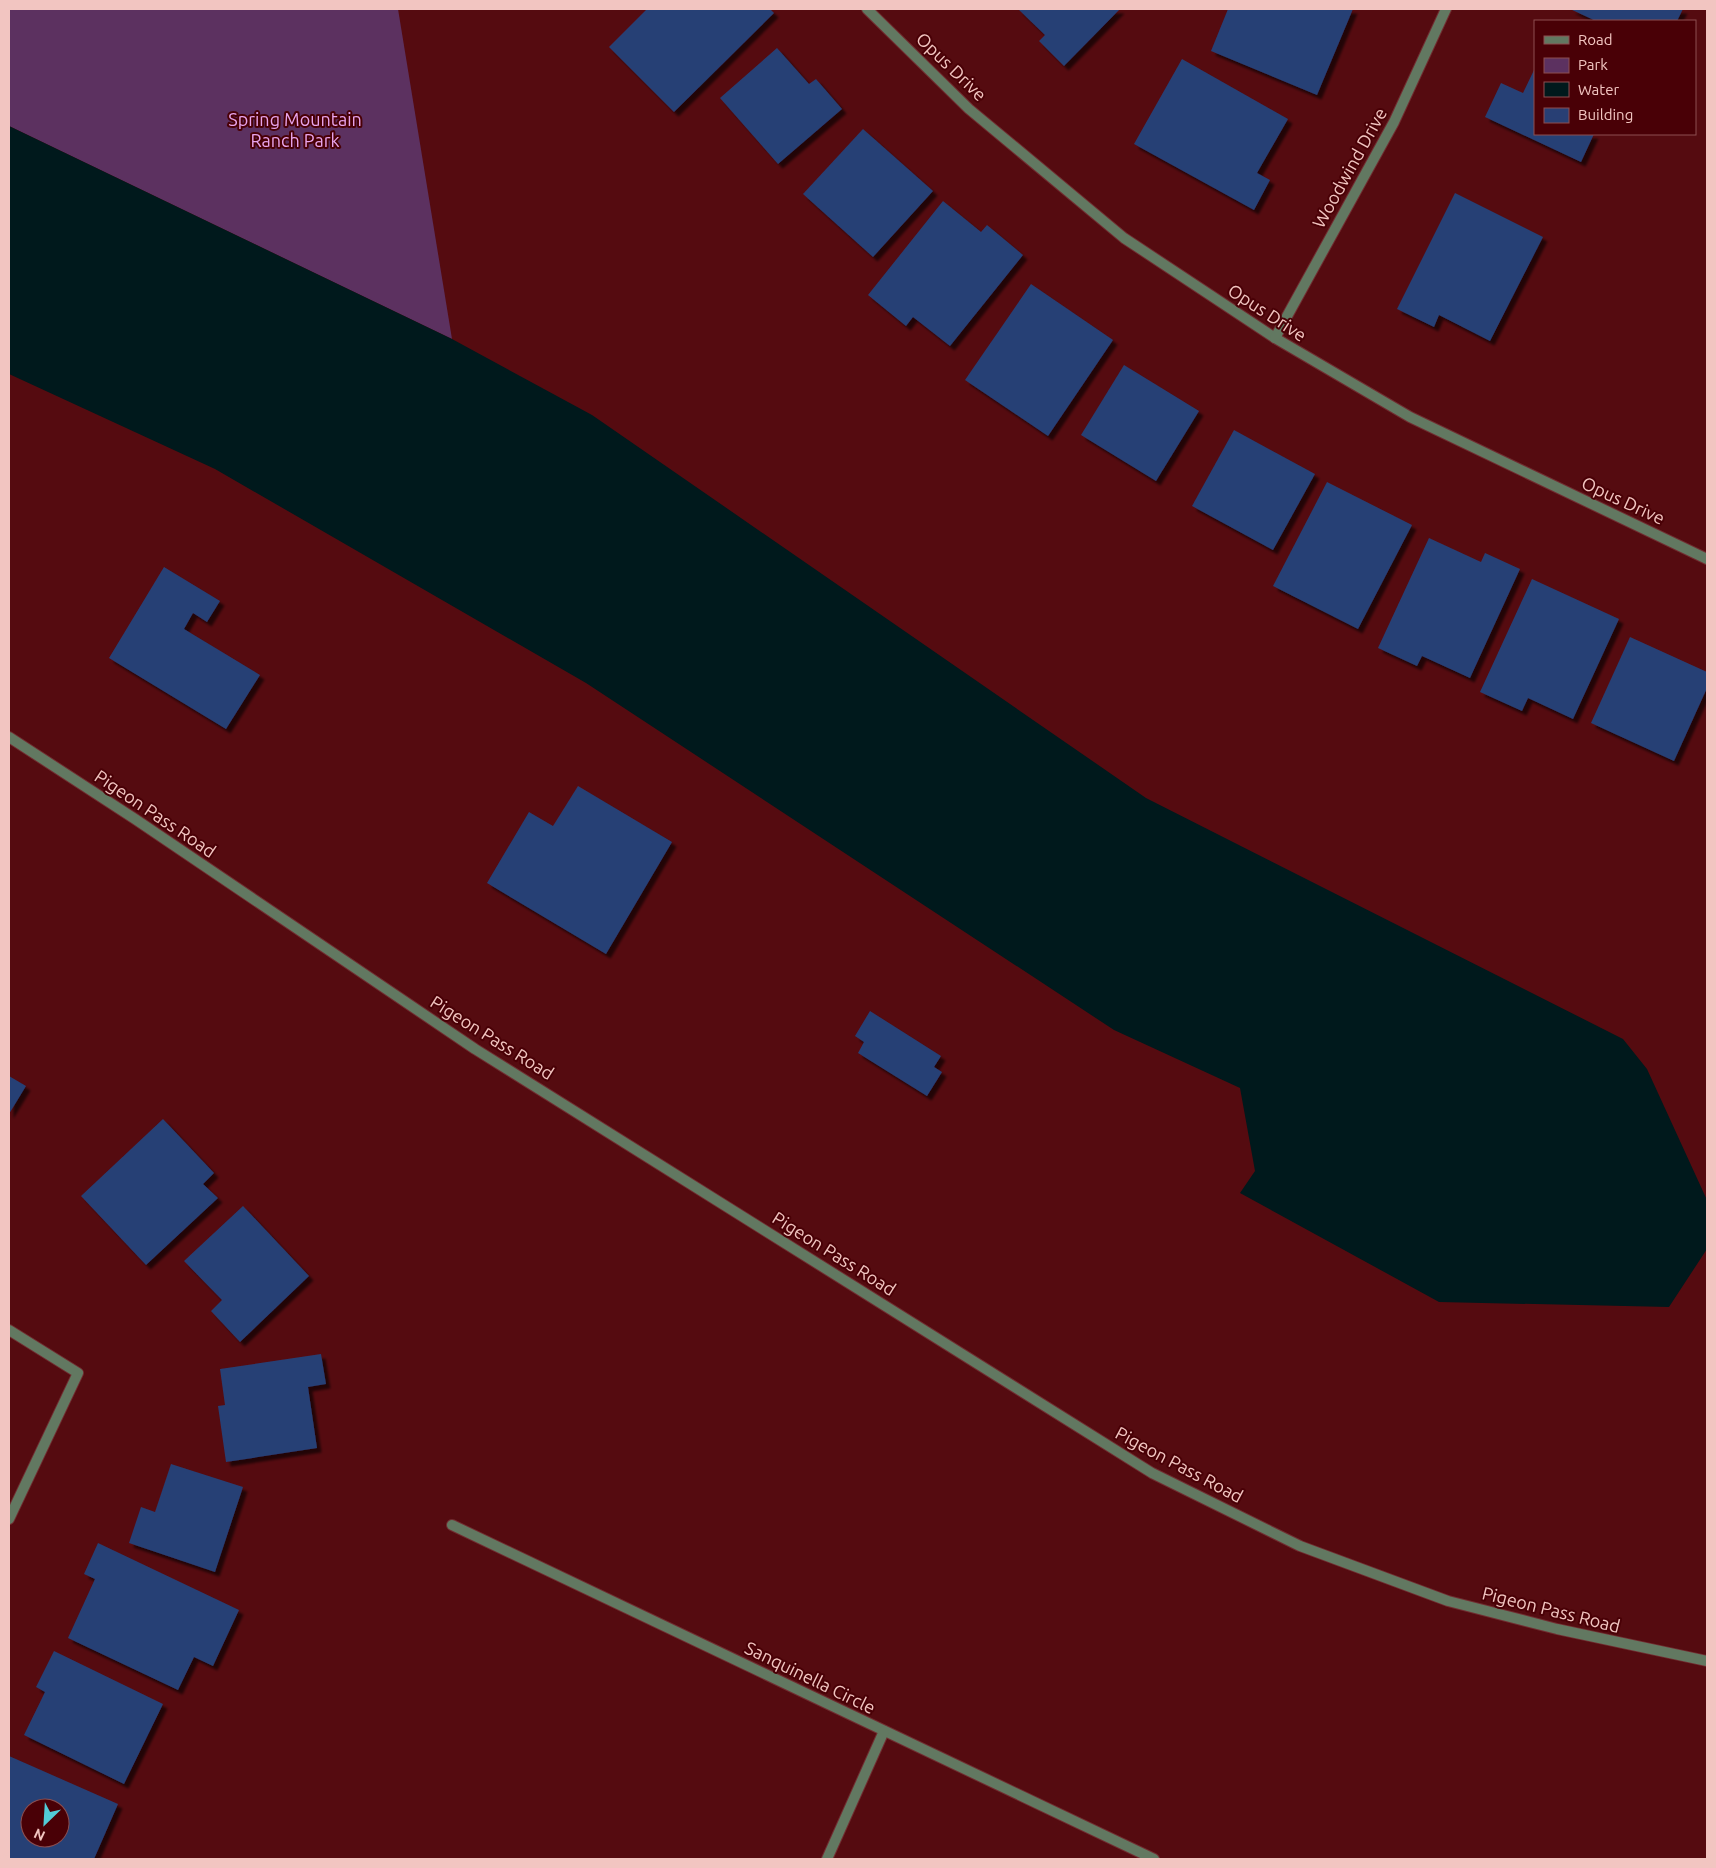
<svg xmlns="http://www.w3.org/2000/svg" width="1716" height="1868" font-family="Ubuntu,sans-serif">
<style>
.green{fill:#5c3160}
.water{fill:#00191c}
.building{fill:#283f74;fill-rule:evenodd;filter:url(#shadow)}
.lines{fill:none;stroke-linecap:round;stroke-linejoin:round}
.minor-casing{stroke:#712c30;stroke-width:12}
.tertiary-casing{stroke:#712c30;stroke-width:12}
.minor{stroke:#627861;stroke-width:10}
.tertiary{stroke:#627861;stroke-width:10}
.labels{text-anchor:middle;stroke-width:4;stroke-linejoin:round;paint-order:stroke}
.street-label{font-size:18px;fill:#f2c5c1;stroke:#490006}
.park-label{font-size:18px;fill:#e8a4ed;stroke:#490006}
</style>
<defs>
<filter id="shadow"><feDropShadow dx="4.5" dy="4.5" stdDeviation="1" flood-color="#0009"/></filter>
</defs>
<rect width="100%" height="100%" fill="#550b10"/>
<polygon class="green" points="9,9 398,9 452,339 9,126"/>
<polygon class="water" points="9,126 452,339 592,415 1146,798 1623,1039 1647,1069 1707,1200 1707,1249 1669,1307 1439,1302 1240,1193 1255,1171 1240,1088 1114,1030 586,683 215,469 9,374"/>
<g class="building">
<polygon points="647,9 770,9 774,13 674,112 609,47"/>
<polygon points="1018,9 1120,9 1064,66 1039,41 1045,35"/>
<polygon points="1228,9 1353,9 1317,95 1211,51"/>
<polygon points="1570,9 1683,9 1677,21 1596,21"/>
<polygon points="777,48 809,84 816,79 842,109 778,164 720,98"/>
<polygon points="1182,59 1288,119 1257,173 1270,180 1254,210 1134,144"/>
<polygon points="1535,68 1535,134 1594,134 1581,162 1485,117 1501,83 1523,93"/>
<polygon points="863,129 933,191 873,257 803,194"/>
<polygon points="1455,193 1543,237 1490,341 1439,315 1434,327 1397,309"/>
<polygon points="943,201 981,232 987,225 1023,255 950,346 913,317 906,326 868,295"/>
<polygon points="1031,284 1113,340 1048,436 965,380"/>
<polygon points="1124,365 1199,411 1156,481 1081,435"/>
<polygon points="1234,430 1315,474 1273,550 1192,506"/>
<polygon points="1327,482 1412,525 1358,629 1273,586"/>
<polygon points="1429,538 1481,562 1485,553 1520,569 1470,678 1422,656 1417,666 1378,648"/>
<polygon points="164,567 220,601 207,622 193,613 184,629 260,675 226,729 109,658"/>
<polygon points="1532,579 1619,619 1573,719 1528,698 1522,711 1480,692"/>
<polygon points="1630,637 1707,672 1707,688 1674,761 1591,723"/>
<polygon points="578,786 672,842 606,954 487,883 529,812 553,826"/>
<polygon points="870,1011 941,1056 934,1067 942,1072 927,1096 858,1053 864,1042 855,1036"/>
<polygon points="9,1076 26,1086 9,1114"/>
<polygon points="163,1119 214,1173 203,1184 218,1198 146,1265 81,1196"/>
<polygon points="243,1206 309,1276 240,1342 211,1311 222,1300 184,1261"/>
<polygon points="321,1354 326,1384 308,1387 317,1448 226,1462 218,1406 225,1405 220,1369"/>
<polygon points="171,1464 243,1487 215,1572 129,1543 141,1507 155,1512"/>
<polygon points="98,1543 239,1610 213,1666 194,1657 178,1690 68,1638 95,1579 84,1574"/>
<polygon points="54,1651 163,1704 124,1784 24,1735 45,1692 36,1687"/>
<path d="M9,1756L118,1804L94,1859H9ZM30,1808H60V1838H30Z"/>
</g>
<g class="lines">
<defs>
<g id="minor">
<polyline points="867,9 969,109 1124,238 1275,338 1410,417 1707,559"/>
<polyline points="1275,338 1394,122 1446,9"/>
<polyline points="9,1330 78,1373 9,1519"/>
<polyline points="452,1525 1154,1859"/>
<polyline points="827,1859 884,1731"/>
</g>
<polyline id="tertiary" points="9,737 135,819 475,1049 1152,1473 1300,1546 1448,1601 1557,1629 1707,1661"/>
</defs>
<use href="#minor" class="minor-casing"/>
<use href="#tertiary" class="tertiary-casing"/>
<use href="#minor" class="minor"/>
<use href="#tertiary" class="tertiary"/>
</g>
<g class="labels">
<g class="street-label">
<text transform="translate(951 67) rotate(44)" y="6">Opus Drive</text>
<text transform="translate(1350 168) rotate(-61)" y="6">Woodwind Drive</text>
<text transform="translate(1267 313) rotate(33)" y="6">Opus Drive</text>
<text transform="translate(1623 501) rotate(25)" y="6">Opus Drive</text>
<text transform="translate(155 814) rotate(34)" y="6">Pigeon Pass Road</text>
<text transform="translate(492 1038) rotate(32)" y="6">Pigeon Pass Road</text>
<text transform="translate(834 1254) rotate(32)" y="6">Pigeon Pass Road</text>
<text transform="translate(1179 1465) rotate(28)" y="6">Pigeon Pass Road</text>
<text transform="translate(1551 1610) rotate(14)" y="6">Pigeon Pass Road</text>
<text transform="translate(810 1678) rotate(26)" y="6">Sanquinella Circle</text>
</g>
<g class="park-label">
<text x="295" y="126">Spring Mountain<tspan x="295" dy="21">Ranch Park</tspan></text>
</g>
</g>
<rect width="1716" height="1868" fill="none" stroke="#f2c5c1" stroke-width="20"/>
<rect x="1534" y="20" width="162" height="115" fill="#490006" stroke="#8d4f51"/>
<rect x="1544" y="36" width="25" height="8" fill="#627861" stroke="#8d4f51"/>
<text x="1578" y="45" font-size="15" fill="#f2c5c1">Road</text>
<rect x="1544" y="58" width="25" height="15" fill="#5c3160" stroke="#8d4f51"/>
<text x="1578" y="70" font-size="15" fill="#f2c5c1">Park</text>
<rect x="1544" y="82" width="25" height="15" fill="#00191c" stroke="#8d4f51"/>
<text x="1578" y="95" font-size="15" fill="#f2c5c1">Water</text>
<rect x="1544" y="108" width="25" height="15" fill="#283f74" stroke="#8d4f51"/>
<text x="1578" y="120" font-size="15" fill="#f2c5c1">Building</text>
<g transform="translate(45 1823) rotate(205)"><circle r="24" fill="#490006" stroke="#8d4f51"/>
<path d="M0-4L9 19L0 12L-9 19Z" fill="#52cbd7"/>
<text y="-8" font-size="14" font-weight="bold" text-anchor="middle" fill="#f2c5c1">N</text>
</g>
</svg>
